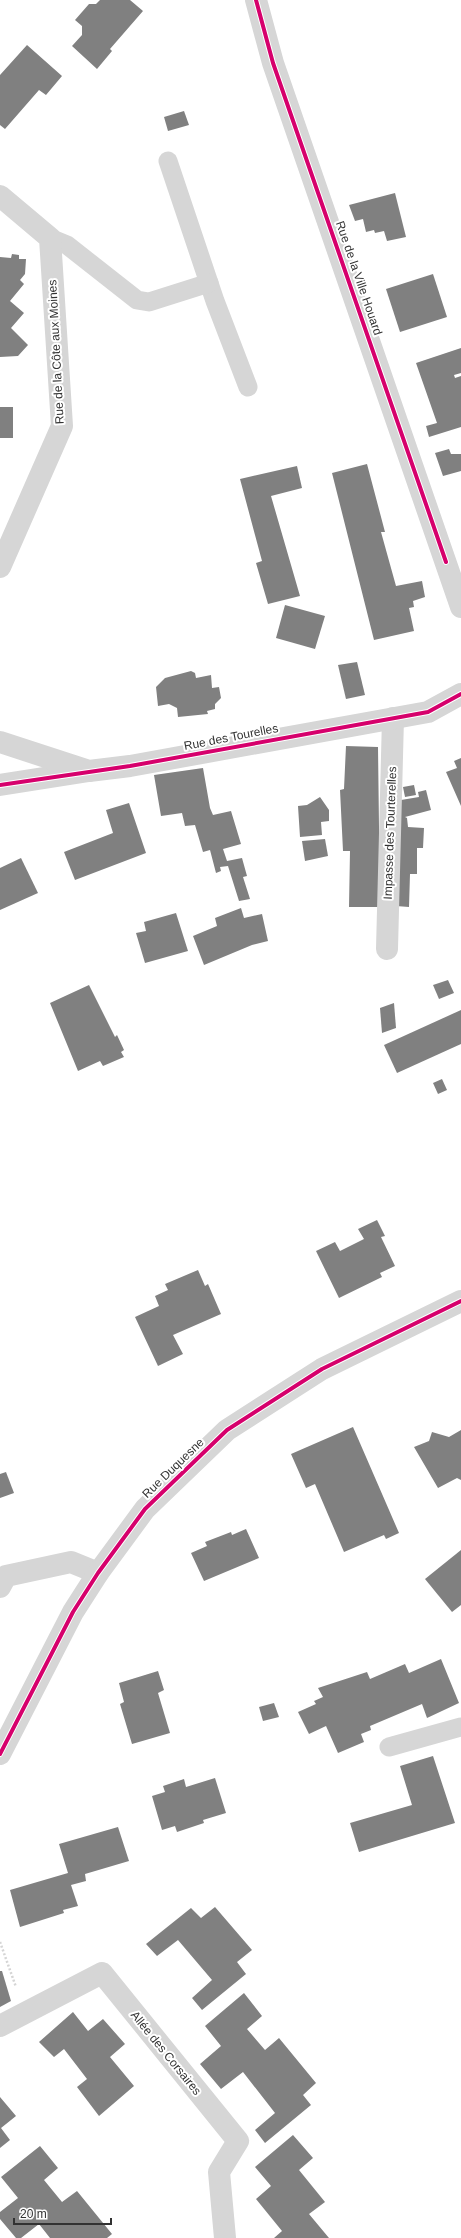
<svg xmlns="http://www.w3.org/2000/svg" width="461" height="2238" font-family="Helvetica,sans-serif">
<style>
.building{fill:#808080}
.lines{fill:none;stroke-linecap:round;stroke-linejoin:round}
.path{stroke:#d5d5d5;stroke-width:2.5;stroke-dasharray:2 2;stroke-linecap:butt}
.service{stroke:#d6d6d6;stroke-width:19}
.minor{stroke:#d6d6d6;stroke-width:22}
.tertiary{stroke:#d6d6d6;stroke-width:22}
.cycleway-casing{stroke:#fff;stroke-width:6}
.cycleway{stroke:#d6006c;stroke-width:4}
.labels{text-anchor:middle;stroke-width:4;stroke-linejoin:round;paint-order:stroke}
.street-label{font-size:12px;fill:#323232;stroke:#fff}
</style>
<rect width="100%" height="100%" fill="#fff"/>
<g class="building">
<polygon points="100,0 130,0 143,11 110,49 112,51 97,69 72,46 82,35 82,26 75,20 89,4 96,4"/>
<polygon points="27,45 62,76 46,95 39,90 5,129 0,125 0,75"/>
<polygon points="184,111 189,125 168,131 164,117"/>
<polygon points="395,193 406,237 387,241 384,231 375,233 374,230 366,232 363,219 355,221 349,205"/>
<polygon points="12,254 19,255 19,259 26,259 25,274 20,280 24,284 10,301 24,313 11,328 28,345 18,356 0,357 0,257 11,258"/>
<polygon points="433,274 447,317 400,332 386,289"/>
<polygon points="461,348 461,373 454,375 455,378 461,376 461,427 429,437 426,426 437,423 416,363"/>
<rect x="0" y="407" width="13" height="31"/>
<polygon points="449,449 451,454 461,454 461,471 443,476 435,453"/>
<polygon points="367,464 385,532 381,532 396,586 422,581 425,597 413,601 414,607 409,608 414,631 374,640 332,473"/>
<polygon points="297,466 302,488 271,496 300,596 268,604 256,563 262,561 240,479"/>
<polygon points="285,605 325,616 315,649 276,638"/>
<polygon points="357,662 365,695 346,699 338,665"/>
<polygon points="191,671 195,673 196,678 211,675 212,688 219,687 221,698 215,704 215,709 207,711 208,714 178,717 177,708 169,704 158,706 156,687 165,678"/>
<polygon points="346,746 378,747 380,907 349,907 350,851 343,851 340,790 344,789"/>
<polygon points="461,758 461,806 446,772 457,768 454,761"/>
<polygon points="203,768 210,808 213,815 231,811 241,844 223,849 227,861 242,858 247,876 243,877 250,899 239,901 228,866 220,867 221,871 216,873 210,850 203,852 195,825 185,826 182,813 161,816 154,775"/>
<polygon points="414,785 416,795 405,797 403,787"/>
<polygon points="426,790 431,810 405,817 407,818 408,827 424,828 423,848 417,848 417,874 410,874 409,907 396,906 395,801 419,797 418,792"/>
<polygon points="320,797 329,810 329,821 321,822 322,835 300,837 298,806 307,805"/>
<polygon points="129,803 146,853 75,880 64,852 113,833 106,810"/>
<polygon points="325,839 328,856 305,861 302,841"/>
<polygon points="21,858 38,893 0,910 0,868"/>
<polygon points="241,908 244,918 262,914 268,941 252,945 204,965 193,936 217,926 215,918"/>
<polygon points="176,913 188,951 145,963 136,933 146,931 144,922"/>
<polygon points="448,980 454,993 439,999 433,985"/>
<polygon points="89,985 115,1037 117,1035 124,1050 121,1052 124,1057 103,1066 100,1061 78,1071 50,1003"/>
<polygon points="394,1003 396,1028 382,1033 380,1008"/>
<polygon points="461,1010 461,1044 397,1073 384,1045"/>
<polygon points="442,1079 447,1090 438,1094 433,1083"/>
<polygon points="377,1220 385,1236 381,1237 395,1266 380,1273 382,1277 339,1298 316,1251 335,1242 340,1251 364,1239 358,1229"/>
<polygon points="198,1270 205,1286 208,1284 221,1314 173,1335 183,1354 158,1366 135,1317 159,1306 155,1296 168,1290 165,1284"/>
<polygon points="353,1427 399,1533 386,1539 384,1535 344,1552 315,1484 306,1488 291,1454"/>
<polygon points="461,1430 461,1480 457,1478 438,1488 414,1447 429,1441 432,1432 449,1437"/>
<polygon points="6,1472 14,1493 0,1498 0,1474"/>
<polygon points="246,1529 259,1558 204,1581 191,1553 207,1546 205,1542 231,1532 232,1535"/>
<polygon points="461,1550 461,1605 452,1612 425,1579"/>
<polygon points="441,1659 459,1703 427,1718 422,1704 370,1726 371,1730 361,1734 364,1742 338,1753 326,1726 309,1734 298,1712 316,1704 314,1701 323,1697 318,1688 367,1672 370,1679 405,1664 409,1673"/>
<polygon points="158,1671 164,1690 158,1693 170,1733 132,1744 120,1704 124,1702 119,1683"/>
<polygon points="274,1703 279,1717 263,1721 259,1707"/>
<polygon points="433,1756 455,1823 359,1852 350,1823 412,1805 400,1766"/>
<polygon points="215,1778 226,1813 203,1820 204,1823 177,1832 175,1826 162,1830 152,1796 165,1792 163,1786 184,1779 186,1787"/>
<polygon points="118,1827 129,1861 85,1874 86,1881 71,1885 78,1906 63,1910 64,1913 20,1927 10,1890 68,1873 59,1844"/>
<polygon points="215,1907 252,1950 237,1962 246,1974 202,2010 192,1998 212,1980 178,1940 157,1956 146,1944 191,1908 201,1918"/>
<polygon points="0,1971 2,1971 11,2001 0,2007"/>
<polygon points="244,1993 262,2016 247,2029 265,2050 279,2038 316,2083 303,2095 311,2105 265,2143 255,2130 275,2113 243,2072 221,2089 200,2064 221,2046 205,2026"/>
<polygon points="73,2012 88,2031 103,2019 125,2044 110,2057 134,2086 99,2116 77,2087 87,2079 64,2049 54,2057 39,2042"/>
<polygon points="0,2097 16,2116 1,2128 10,2140 0,2148"/>
<polygon points="293,2135 313,2158 299,2170 325,2202 309,2214 329,2238 274,2238 282,2231 256,2199 271,2186 255,2167"/>
<polygon points="40,2146 58,2168 44,2180 62,2202 77,2191 112,2234 107,2238 50,2238 39,2224 21,2238 16,2238 0,2219 0,2212 18,2198 1,2177"/>
</g>
<g class="lines">
<polyline class="path" points="0,1942 16,1987"/>
<g class="service">
<polyline points="168,161 215,301 248,387"/>
<polyline points="50,238 67,245 137,300 149,302 209,283"/>
<polyline points="389,1747 461,1727"/>
</g>
<g class="minor">
<polyline points="0,196 50,238 62,426 0,567"/>
<polyline points="0,785 89,771"/>
<polyline points="387,949 393,718"/>
<polyline points="0,1587 6,1576 71,1562 98,1573"/>
<polyline points="0,1754 73,1612 98,1573 145,1509 227,1430 322,1369 461,1301"/>
<polyline points="0,2026 102,1973 238,2141 219,2172 225,2238"/>
</g>
<g class="tertiary">
<polyline points="256,0 273,63 461,607"/>
<polyline points="0,742 89,771 130,766 428,712 461,694"/>
</g>
<defs>
<g id="cycleway">
<polyline points="256,0 273,63 446,562"/>
<polyline points="0,785 130,766 428,712 461,694"/>
<polyline points="0,1754 73,1612 98,1573 145,1509 227,1430 322,1369 461,1301"/>
</g>
</defs>
<use href="#cycleway" class="cycleway-casing"/>
<use href="#cycleway" class="cycleway"/>
</g>
<g class="labels">
<g class="street-label">
<text transform="translate(359 278) rotate(71)" y="4">Rue de la Ville Houard</text>
<text transform="translate(56 352) rotate(-93)" y="4">Rue de la Côte aux Moines</text>
<text transform="translate(231 737) rotate(-11)" y="4">Rue des Tourelles</text>
<text transform="translate(390 833) rotate(-88)" y="4">Impasse des Tourterelles</text>
<text transform="translate(173 1468) rotate(-44)" y="4">Rue Duquesne</text>
<text transform="translate(166 2053) rotate(51)" y="4">Allée des Corsaires</text>
</g>
</g>
<path d="M14 2218v6h97v-6" fill="none" stroke="#323232" stroke-width="2"/>
<text x="20" y="2218" font-size="12" fill="#323232" stroke="#ffffff" stroke-width="3" paint-order="stroke">20 m</text>
</svg>
